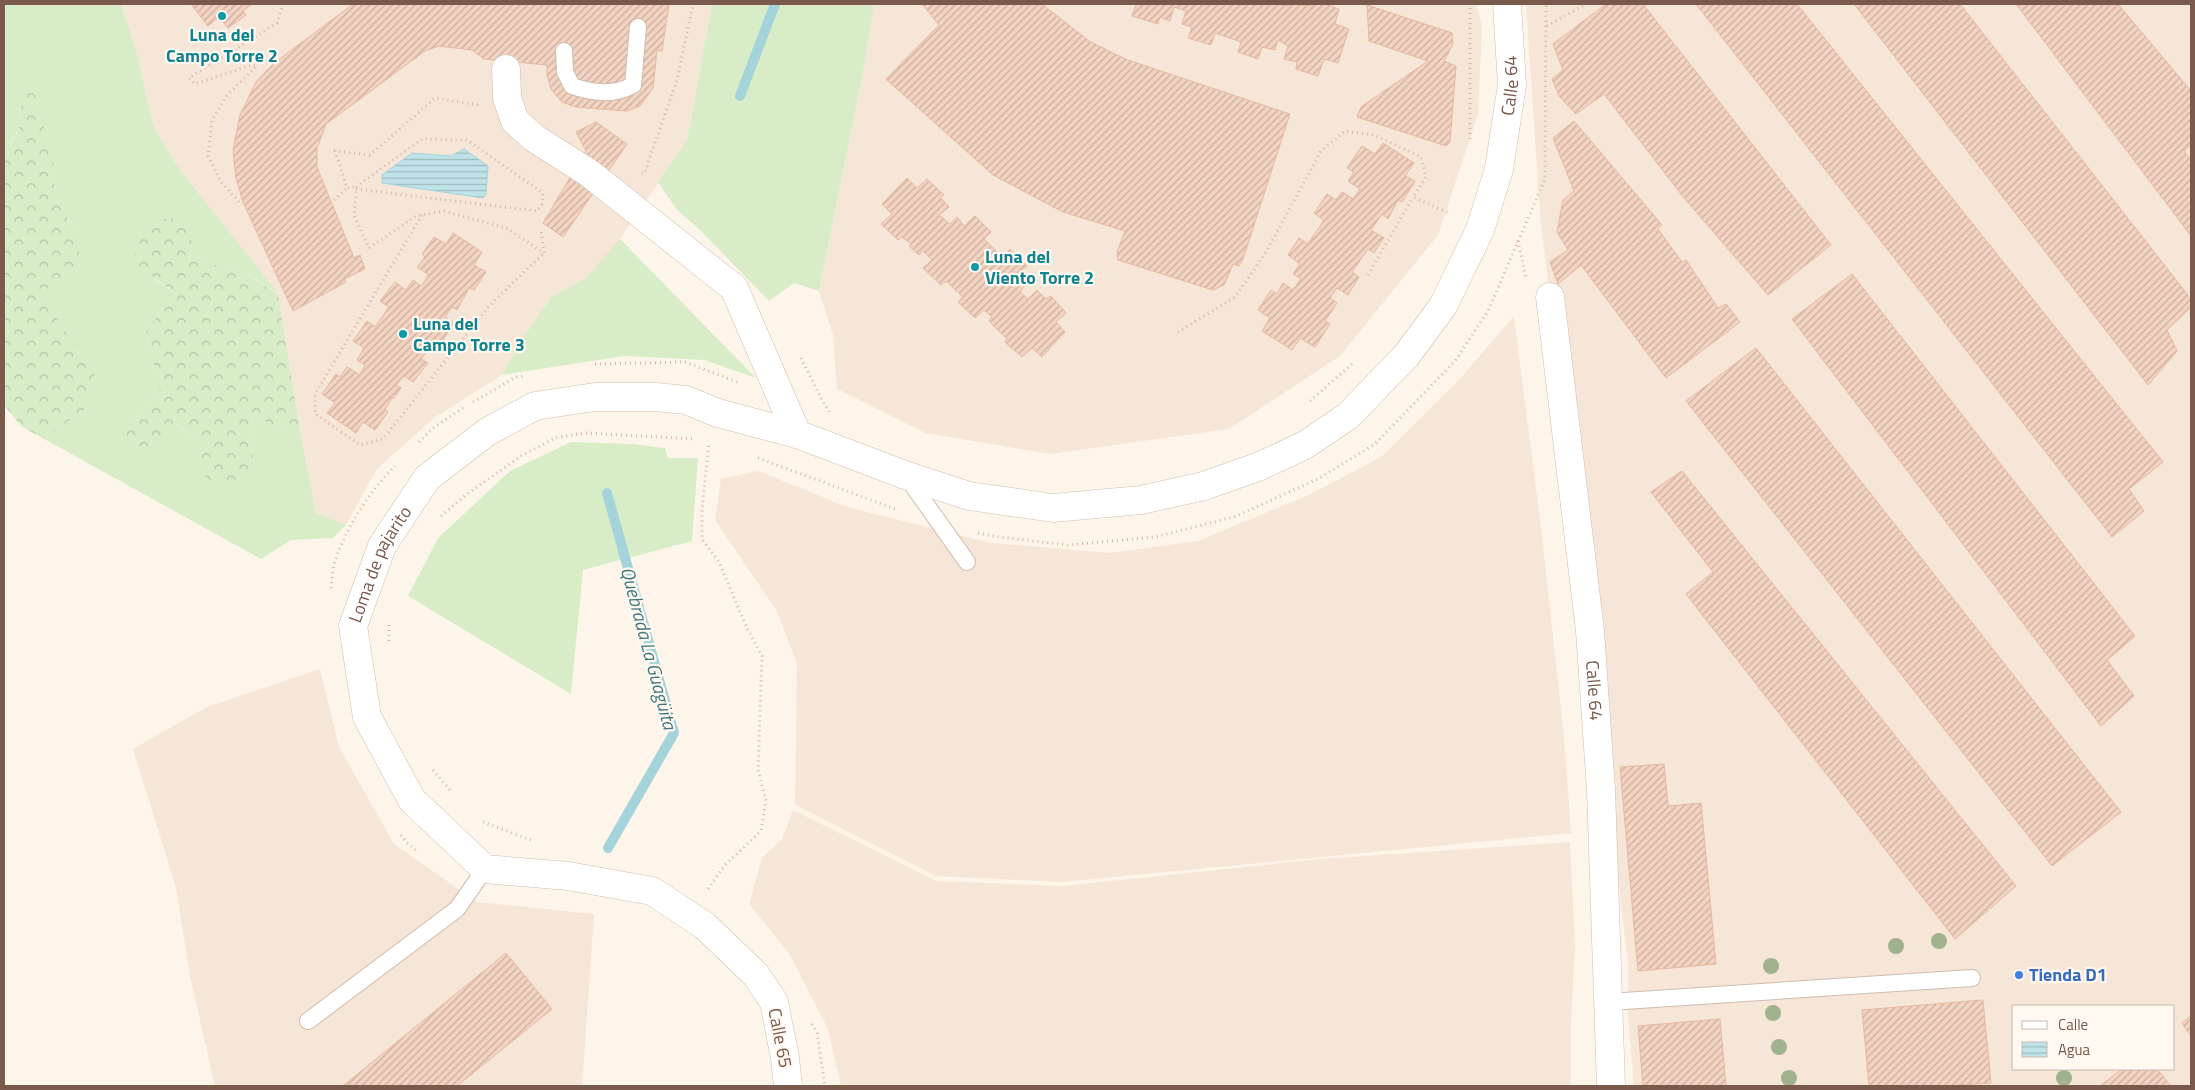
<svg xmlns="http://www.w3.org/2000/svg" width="2195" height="1090" font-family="'Titillium Web',sans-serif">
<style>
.residential{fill:#f5e6d8;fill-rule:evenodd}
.grass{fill:#d8ecc8}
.forest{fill:url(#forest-crowns)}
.water{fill:url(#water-rules);stroke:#a4d4da}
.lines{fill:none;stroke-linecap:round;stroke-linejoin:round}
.stream{stroke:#a4d4da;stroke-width:10}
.building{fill:url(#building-hatch);stroke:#e6b8a1}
.lane-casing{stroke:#d0bcaf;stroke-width:18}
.street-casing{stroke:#d0bcaf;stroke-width:29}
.path{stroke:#d9b6a4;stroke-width:3;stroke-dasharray:1 4;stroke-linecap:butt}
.lane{stroke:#fff;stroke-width:16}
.street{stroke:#fff;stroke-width:28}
.tree{fill:#a0b18d}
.culture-dot{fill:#0f9aa8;stroke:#fff9f1;stroke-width:2}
.shop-dot{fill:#3f7fe0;stroke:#fff9f1;stroke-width:2}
.labels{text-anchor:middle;stroke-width:4.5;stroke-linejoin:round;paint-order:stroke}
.culture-label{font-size:18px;font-weight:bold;fill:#0d838f;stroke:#fff9f1;text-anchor:start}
.street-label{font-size:18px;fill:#795a4c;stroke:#fff9f1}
.shop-label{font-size:18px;font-weight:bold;fill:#366cbe;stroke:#fff9f1;text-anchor:start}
.water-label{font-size:19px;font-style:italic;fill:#3f767e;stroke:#fff9f1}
</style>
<defs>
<pattern id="forest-crowns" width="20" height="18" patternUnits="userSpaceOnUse" patternTransform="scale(1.25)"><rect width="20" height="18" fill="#d8ecc8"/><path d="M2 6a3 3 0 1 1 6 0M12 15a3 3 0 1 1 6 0" fill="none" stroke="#b4c2a5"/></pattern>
<pattern id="water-rules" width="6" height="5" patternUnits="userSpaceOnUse" patternTransform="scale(1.25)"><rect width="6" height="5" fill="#bee3e8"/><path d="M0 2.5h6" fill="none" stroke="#9fbbbe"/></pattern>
<pattern id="building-hatch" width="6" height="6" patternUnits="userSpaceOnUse" patternTransform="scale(1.25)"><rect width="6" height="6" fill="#f3d3c1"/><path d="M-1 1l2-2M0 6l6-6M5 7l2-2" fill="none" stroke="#caae9f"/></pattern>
</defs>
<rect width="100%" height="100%" fill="#fdf5ea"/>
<g class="residential">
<polygon points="121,4 712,4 687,141 613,249 586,278 552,296 523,338 502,375 434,418 376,470 346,525 316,513 301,435 278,294 180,170 154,128 136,50"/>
<polygon points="874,4 1476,4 1482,26 1478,114 1438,235 1340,356 1229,429 1050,454 926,433 837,389 833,335 819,291 863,73"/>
<path d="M1526,4H2191V1086H1634L1628,1017V963L1540,214ZM2014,1006H2174V1069H2014Z"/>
<polygon points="1514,316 1542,536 1564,738 1571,833 1062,882 936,876 795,805 797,664 777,611 715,520 721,479 758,471 847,507 991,543 1110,553 1198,541 1309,495 1381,457 1459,380"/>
<polygon points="320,669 339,747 394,844 477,902 594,914 582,1086 215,1086 190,976 176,888 133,749 207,707"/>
<polygon points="793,810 936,881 1063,886 1321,859 1570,842 1575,947 1571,1020 1571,1086 841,1086 828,1029 789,953 749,904 762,858 782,839"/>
</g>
<g class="grass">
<polygon points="4,4 121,4 136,50 154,128 180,170 278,293 239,269 189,260 192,237 155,279 177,295 146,329 153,363 162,386 126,426 173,423 202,442 256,470 250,437 252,417 301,435 316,513 346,525 333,538 291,540 261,559 44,439 84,410 96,365 62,328 43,289 77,233 55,199 54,166 22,99 19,128 4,156"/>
<polygon points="712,4 874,4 863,73 819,291 794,283 769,301 700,230 677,210 658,182 687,141"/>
<polygon points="620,239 756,378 704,360 624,356 502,375 523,338 552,296 586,278"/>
<polygon points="571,442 632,444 665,448 668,458 698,458 692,541 583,570 571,694 408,596 438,538 510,471"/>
</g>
<g class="forest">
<polygon points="33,87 54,166 55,199 77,233 81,266 44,290 62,328 97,365 84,410 44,439 21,426 4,405 4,156 19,129 22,99"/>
<polygon points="186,218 192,237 189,260 239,269 278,294 301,435 252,417 250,437 256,470 233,488 208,483 194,457 202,442 174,423 158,453 126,447 126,426 162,386 153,363 146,329 177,295 134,262 137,225 157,219"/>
</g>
<polygon class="water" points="464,149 488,166 486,194 483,198 382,183 382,175 412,153 451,156"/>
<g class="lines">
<g class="stream">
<polyline points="740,96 775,4"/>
<polyline points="607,493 674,733 608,848"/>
</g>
</g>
<g class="building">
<polygon points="191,4 252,4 243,11 246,15 228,28 219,17 208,26"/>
<polygon points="353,4 669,4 662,51 657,50 653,88 640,106 626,111 576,107 562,102 551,89 547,75 547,65 484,59 472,50 439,46 425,51 326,124 317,148 317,167 354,258 360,255 365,269 344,279 346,282 293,311 243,202 236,178 233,150 240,115 256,82 273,64"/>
<polygon points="922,4 1042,4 1089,41 1125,59 1290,114 1243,259 1239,266 1233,264 1224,285 1213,290 1118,260 1117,252 1125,231 1063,212 993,175 886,79 939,25"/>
<polygon points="1136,4 1279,4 1288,6 1289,4 1311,6 1312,4 1325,4 1339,9 1335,24 1349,29 1338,63 1324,59 1318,76 1296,69 1297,62 1284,59 1288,46 1278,40 1275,50 1262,47 1258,59 1238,52 1241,42 1215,33 1211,45 1188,38 1192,27 1182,24 1186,11 1174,7 1170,21 1160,17 1158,24 1132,16"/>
<polygon points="1606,4 1643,4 1831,245 1768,295 1684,198 1604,94 1576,114 1559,96 1552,79 1563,70 1553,44"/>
<polygon points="1696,4 1797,4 2163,462 2129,489 2144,511 2112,537"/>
<polygon points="1854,4 1960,4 2191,299 2191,307 2167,330 2177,351 2148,385"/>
<polygon points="2016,4 2118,4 2191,91 2191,145 2184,151 2191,160 2191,236"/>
<polygon points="1367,5 1452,33 1453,44 1444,61 1456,66 1450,142 1446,146 1357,117 1361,107 1428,61 1369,41"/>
<polygon points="1574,121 1662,225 1658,229 1682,262 1686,260 1718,308 1726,304 1740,322 1666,378 1581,265 1558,284 1550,262 1568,250 1557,232 1563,200 1574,191 1553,138"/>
<polygon points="596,122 627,144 563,237 543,223 586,151 576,132"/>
<polygon points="1383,143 1414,163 1405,176 1415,181 1402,202 1398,200 1388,219 1382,214 1371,230 1384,238 1374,253 1368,249 1352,272 1359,277 1348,295 1337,288 1330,298 1337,303 1325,321 1330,324 1315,347 1300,338 1292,350 1262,331 1270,318 1258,310 1271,290 1277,294 1283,283 1293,290 1301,279 1293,274 1300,264 1288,255 1299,238 1308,244 1324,220 1314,213 1327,194 1336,200 1342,192 1353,199 1360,189 1348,181 1354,172 1347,168 1362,146 1375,154"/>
<polygon points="907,178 917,188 927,179 944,195 940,197 949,207 939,215 950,224 957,217 964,226 975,216 991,232 984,239 1002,257 1010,249 1027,266 1016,275 1026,284 1020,292 1028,299 1037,290 1046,299 1051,296 1066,313 1056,322 1065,332 1042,357 1032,348 1022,357 1005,342 1007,339 989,321 992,317 984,310 975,318 958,302 963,297 946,281 941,285 923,268 932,260 923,251 919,255 909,246 911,244 902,237 898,240 881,224 892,214 882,204"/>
<polygon points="453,233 482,252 474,265 486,272 474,290 469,288 457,310 452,307 445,317 454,323 441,343 436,340 421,359 428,363 413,382 404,376 396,385 401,388 393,399 392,398 385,409 388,412 375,430 363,422 356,433 327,413 335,403 322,394 336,374 340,377 347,367 360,375 365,365 357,360 364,348 353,341 367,321 375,327 389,307 380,301 395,282 406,290 413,280 421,286 429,275 417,267 425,257 422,254 434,237 446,244"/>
<polygon points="1852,274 2135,636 2107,660 2134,696 2101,726 1792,319"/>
<polygon points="1756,348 2121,812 2052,866 1686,401"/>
<polygon points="1682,471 2016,886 1955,939 1686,594 1713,572 1651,492"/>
<polygon points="1664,764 1668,806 1701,803 1716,964 1638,971 1620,767"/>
<polygon points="506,953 552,1009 457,1086 343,1086"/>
<polygon points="1983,1000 1991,1083 1947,1086 1869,1086 1862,1010"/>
<polygon points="2191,1016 2191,1036 2182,1023"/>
<polygon points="1720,1019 1726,1086 1643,1086 1638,1026"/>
<polygon points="2122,1069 2157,1069 2171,1086 2100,1086"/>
</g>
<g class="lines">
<defs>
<g id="lane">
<path d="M564,51L565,72L572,86C593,93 613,96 633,85L638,27"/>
<polyline points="906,476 967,562"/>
<polyline points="1609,1002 1972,978"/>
<polyline points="308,1021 457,909 485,869"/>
</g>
<g id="street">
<path id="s1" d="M506,69L507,98L515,121L534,138L589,173L734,288L797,434L905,475L969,496L1053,508L1141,500L1204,486L1260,466L1305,445L1348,416L1406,356L1443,306L1480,230L1499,169L1512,85L1507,4"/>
<path id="s2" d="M1550,297L1590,631L1601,790L1611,1086"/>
<path id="s3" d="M788,1086L785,1058L774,1002L756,975L705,926L652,891L568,876L485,869L412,800L367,717L353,626L382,546L427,478L487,432L535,406L595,397H656L686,400L718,413L797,434"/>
</g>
</defs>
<use href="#lane" class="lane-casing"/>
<use href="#street" class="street-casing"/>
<g class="path">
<polyline points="1547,26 1586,4"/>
<polyline points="478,105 435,98 370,155 335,151 347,188 357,186 354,216 369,248 416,216 444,211 506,228 544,253 541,230"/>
<polyline points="1470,139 1470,4"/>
<polyline points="642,173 644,174 677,80 693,4"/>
<polyline points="356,189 537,211 542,204 543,193 467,140 422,139 357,186"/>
<polyline points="334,200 347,188"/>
<polyline points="239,202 222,183 208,156 212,120 228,94 257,66 251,65 195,84 189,78 277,23 283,4"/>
<polyline points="422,215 315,394 315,414 360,445 383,439 489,306 544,253"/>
<polyline points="1518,241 1526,279"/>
<polyline points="1368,275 1413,197"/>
<polyline points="1178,332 1235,297 1265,254 1321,151 1345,131 1374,135 1421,157 1426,177 1413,197 1451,214"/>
<polyline points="801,358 822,400 831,414"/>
<polyline points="595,364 685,362 740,383"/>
<polyline points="1310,401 1352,364"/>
<polyline points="473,402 516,377 523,376"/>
<polyline points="419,442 433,428 463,408"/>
<polyline points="758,458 898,510"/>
<polyline points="441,516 467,494 521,456 555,438 585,433 695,439"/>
<polyline points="978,533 992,536 1068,545 1155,537 1234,517 1318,479 1375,444 1455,361 1488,311 1545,179 1546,4"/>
<path d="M331,588C332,581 332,572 334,565C344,530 369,492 395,466"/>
<polyline points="389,641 389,622"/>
<polyline points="433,770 450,790"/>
<polyline points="483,822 531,840"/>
<polyline points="401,835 407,843 416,850"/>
<polyline points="708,889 725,865 761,831 766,801 758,770 762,656 746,626 719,562 702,539 702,510 709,443"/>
<polyline points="812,1024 817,1033 825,1086"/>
</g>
<use href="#lane" class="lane"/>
<use href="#street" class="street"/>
</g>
<g class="tree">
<circle cx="1939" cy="941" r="8"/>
<circle cx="1896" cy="946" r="8"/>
<circle cx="1771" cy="966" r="8"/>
<circle cx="1773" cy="1013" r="8"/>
<circle cx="1779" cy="1047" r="8"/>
<circle cx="1789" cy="1078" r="8"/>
<circle cx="2064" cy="1078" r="8"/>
</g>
<g class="culture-dot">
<circle cx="222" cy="16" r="5"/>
<circle cx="975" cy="267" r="5"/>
<circle cx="403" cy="334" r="5"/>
</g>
<circle class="shop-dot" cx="2019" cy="975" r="5"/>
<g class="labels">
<g class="culture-label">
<text x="222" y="41" text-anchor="middle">Luna del<tspan x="222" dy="21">Campo Torre 2</tspan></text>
<text x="985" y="263">Luna del<tspan x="985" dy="21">Viento Torre 2</tspan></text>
<text x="413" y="330">Luna del<tspan x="413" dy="21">Campo Torre 3</tspan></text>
</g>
<g class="street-label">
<text dy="6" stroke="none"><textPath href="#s1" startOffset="1448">Calle 64</textPath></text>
<text dy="6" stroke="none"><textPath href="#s3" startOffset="775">Loma de pajarito</textPath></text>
<text dy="6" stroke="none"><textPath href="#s2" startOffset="396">Calle 64</textPath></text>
<text transform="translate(780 1038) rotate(79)" y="6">Calle 65</text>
</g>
<g class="shop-label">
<text x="2029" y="981">Tienda D1</text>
</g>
<g class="water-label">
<text transform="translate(649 648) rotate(75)" y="7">Quebrada La Guagüita</text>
</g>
</g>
<rect width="2195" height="1090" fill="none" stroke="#795a4c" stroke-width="10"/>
<rect x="2012" y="1005" width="162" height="65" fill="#fff9f1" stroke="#c9b9af"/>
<rect x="2022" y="1021" width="25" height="8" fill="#ffffff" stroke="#c9b9af"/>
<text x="2058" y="1030" font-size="15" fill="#795a4c">Calle</text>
<rect x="2022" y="1042" width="25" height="15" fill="url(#water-rules)" stroke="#c9b9af"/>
<text x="2058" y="1055" font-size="15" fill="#795a4c">Agua</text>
</svg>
